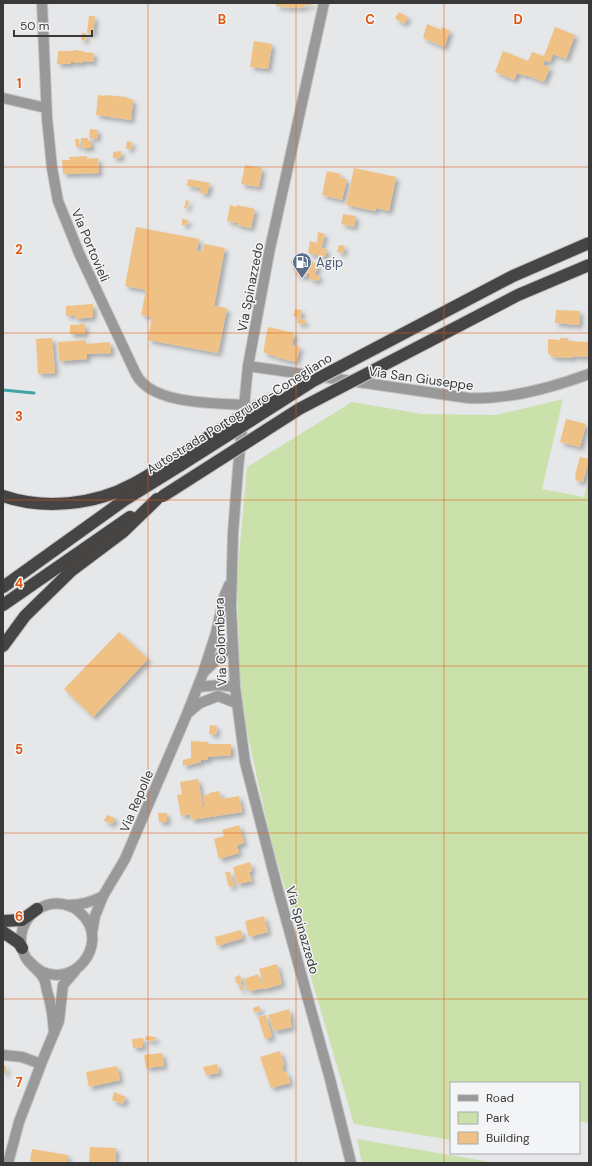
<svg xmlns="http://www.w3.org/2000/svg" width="592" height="1166" font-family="'DM Sans',sans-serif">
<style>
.green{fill:#cbe1ab}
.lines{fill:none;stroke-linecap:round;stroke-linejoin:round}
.stream{stroke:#3ea5a7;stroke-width:3}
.building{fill:#efc185;filter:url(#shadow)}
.minor-casing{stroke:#c3c4c6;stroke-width:12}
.tertiary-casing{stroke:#c3c4c6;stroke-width:12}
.motorway-casing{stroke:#c3c4c6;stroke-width:14}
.minor{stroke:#9a9999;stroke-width:10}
.tertiary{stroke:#9a9999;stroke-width:10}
.motorway{stroke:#474543;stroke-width:12}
.motorway-bridge-casing{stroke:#c3c4c6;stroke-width:14;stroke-linecap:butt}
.motorway-bridge{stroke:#474543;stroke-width:12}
.grid{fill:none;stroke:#df570e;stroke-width:1;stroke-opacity:0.55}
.labels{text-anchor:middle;stroke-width:3;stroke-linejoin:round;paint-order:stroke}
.street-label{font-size:13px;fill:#39393a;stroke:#f3f4f6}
.service-label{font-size:13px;fill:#4e5e75;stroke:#f3f4f6;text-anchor:start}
.grid-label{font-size:13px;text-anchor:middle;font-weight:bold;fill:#df570e;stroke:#f3f4f6;stroke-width:3;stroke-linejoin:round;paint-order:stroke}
</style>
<defs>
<filter id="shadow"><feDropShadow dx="3.5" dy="3.5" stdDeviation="2" flood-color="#0004"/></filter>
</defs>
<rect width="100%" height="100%" fill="#e5e7e9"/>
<g class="green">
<polygon points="563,399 542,489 584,497 589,479 589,1123 579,1121 579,1083 451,1083 451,1140 354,1124 271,841 240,700 237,578 247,467 352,402 422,414 496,415"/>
<polygon points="357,1139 496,1163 362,1163"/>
</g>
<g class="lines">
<polyline class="stream" points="3,390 34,393"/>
</g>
<g class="building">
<polygon points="276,3 312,3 311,6 304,5 304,8 293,7 292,8 276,6"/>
<polygon points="399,12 408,17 404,24 395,18"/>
<polygon points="89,16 95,16 93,34 87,33"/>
<polygon points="427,24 441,30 442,27 450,31 444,47 423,38"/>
<polygon points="555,27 575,35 566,59 553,54 550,62 545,60 543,65 550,67 544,82 526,75 525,76 517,73 514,80 495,72 503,51 528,61 532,52 544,56"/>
<polygon points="82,33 86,33 85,41 81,40"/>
<polygon points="254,41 272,44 268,69 250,67"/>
<polygon points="74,50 83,51 83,52 94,53 93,62 83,61 82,63 74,63 74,62 71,61 71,64 57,64 58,51 74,51"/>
<polygon points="98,95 105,96 105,95 126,97 127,98 133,100 131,120 96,115"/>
<polygon points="90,129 98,130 97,139 89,138"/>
<polygon points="81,138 88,138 88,141 91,141 91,148 81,148"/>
<polygon points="75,139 79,139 79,147 76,147"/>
<polygon points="127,141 132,142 131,149 126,149"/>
<polygon points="121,151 121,158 113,158 113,152"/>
<polygon points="87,156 87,159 98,158 99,173 63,174 62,160 70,160 69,157"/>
<polygon points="245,165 262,168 259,187 241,184"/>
<polygon points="354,168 396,177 389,211 376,208 375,211 346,205"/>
<polygon points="327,171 341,174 340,178 347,179 342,200 322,195"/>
<polygon points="188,179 210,183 207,194 200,193 201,188 187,186"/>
<polygon points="186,200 189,201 187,209 184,208"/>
<polygon points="230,205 236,207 237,205 255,209 251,228 237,225 237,223 227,221"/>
<polygon points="343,214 356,216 354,227 341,224"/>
<polygon points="182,219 188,220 187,225 182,225"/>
<polygon points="136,227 199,239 197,251 202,252 204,244 225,248 214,306 227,308 218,353 148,340 152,317 141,315 146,290 125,286"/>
<polygon points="318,232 325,234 321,248 327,249 325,257 308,253 310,241 317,243"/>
<polygon points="339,245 345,246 343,253 337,252"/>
<polygon points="295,257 306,259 306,260 313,262 313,263 318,264 315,275 320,276 318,281 309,279 310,274 307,274 306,277 296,275 296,271 293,270 294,265 291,264 292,259 295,259"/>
<polygon points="93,304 93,317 76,319 75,315 66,316 66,306"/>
<polygon points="295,309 302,310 300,319 305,320 305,324 297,323 298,317 293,316"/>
<polygon points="556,310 580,311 579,325 555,323"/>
<polygon points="85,324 85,334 70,334 70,325"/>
<polygon points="268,327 294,333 292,345 300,347 296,362 275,357 275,356 267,354 264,352 264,348"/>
<polygon points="52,338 55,373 38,374 36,339"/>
<polygon points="560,338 568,338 568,341 588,342 587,357 573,356 572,358 553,357 548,353 548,339 560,340"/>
<polygon points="86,340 86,344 110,342 111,353 101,354 101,353 87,354 87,359 59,361 58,342"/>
<polygon points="566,419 586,424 580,447 560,442"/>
<polygon points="580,457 589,459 583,482 575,480 576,475 575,475"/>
<polygon points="119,632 148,659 93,717 64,689"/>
<polygon points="210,725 217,726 216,735 209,734"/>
<polygon points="191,741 208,742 208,744 231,744 231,755 208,757 208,760 200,760 201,762 183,766 183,760 191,758"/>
<polygon points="198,779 203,806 205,806 203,796 209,794 209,793 219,791 221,799 239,796 242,812 191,820 190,814 181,816 177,795 182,794 180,782"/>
<polygon points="158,813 167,813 167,822 159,822"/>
<polygon points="107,815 115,818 112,824 104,821"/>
<polygon points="239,825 244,843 237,845 239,853 219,859 214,839 224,836 222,830"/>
<polygon points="250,862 252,871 249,872 252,881 237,884 233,867"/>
<polygon points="225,872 230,872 234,886 229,887"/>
<polygon points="264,916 268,932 249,937 245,921"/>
<polygon points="241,930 243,938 217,946 215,937"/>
<polygon points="277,964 282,984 265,989 264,988 251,991 250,990 247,990 244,979 258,974 261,983 263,982 259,969"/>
<polygon points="240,975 242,981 240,981 243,990 241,991 238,983 236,983 235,977"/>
<polygon points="259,1006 261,1011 254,1013 253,1008"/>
<polygon points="289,1009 291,1018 290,1019 292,1027 274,1031 268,1015"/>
<polygon points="266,1015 272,1037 265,1039 258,1017"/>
<polygon points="146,1036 156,1037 155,1041 145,1040"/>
<polygon points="143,1038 143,1047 133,1048 132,1039"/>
<polygon points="280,1051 284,1065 282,1066 284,1073 287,1072 290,1083 271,1088 260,1057"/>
<polygon points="162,1053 164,1066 146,1068 144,1055"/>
<polygon points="217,1064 219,1073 206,1075 203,1067"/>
<polygon points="3,1065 6,1066 6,1074 3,1073"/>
<polygon points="117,1066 120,1080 89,1087 86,1072"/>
<polygon points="114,1092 126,1097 123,1104 112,1100"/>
<polygon points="90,1147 116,1148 115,1163 89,1163"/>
<polygon points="32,1149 68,1155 67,1161 72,1163 39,1163 30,1161"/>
</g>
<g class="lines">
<defs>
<g id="minor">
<path d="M42,3L47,118L52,168L58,201L79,253L135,372C136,374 138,378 140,380C159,404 215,403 244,405"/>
<polyline points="3,98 46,108"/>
<path d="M248,366L468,398C509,400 551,388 589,374"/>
<polyline points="3,1055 22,1057 41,1064"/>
</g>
<g id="tertiary">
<polyline points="324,3 269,253 248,366 238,469 233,533 231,607 235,687 245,762 278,890 330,1079 351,1163"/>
<polyline points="205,671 232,645"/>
<polyline points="198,687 219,685 235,687"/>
<polyline points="188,713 200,703 218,696 236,703"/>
<path d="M67,905C81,905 91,903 103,896"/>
<polyline points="92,933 95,916 103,896 125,859 187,714 203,673 216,633 224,597 229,585"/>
<path d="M27,959C32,964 36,969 43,972C75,986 106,947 86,919C82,914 78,910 72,907C63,903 52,902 42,907C23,916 15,939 26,958C31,966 40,971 44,979C46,983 46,987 47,991C52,1006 53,1018 54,1033"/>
<polyline points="8,1163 19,1122 43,1059 59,1021 63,985 75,971"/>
</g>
<g id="motorway">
<path d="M3,496C44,510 95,505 133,484C149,476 164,465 180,455"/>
<polyline points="3,587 123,501 181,465"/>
<polyline points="3,605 130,517"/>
<polyline points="3,646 25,616 71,571 123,532 157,499"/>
<polyline points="3,921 22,920 37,909"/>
<polyline points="3,932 19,943 22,948"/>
</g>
</defs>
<use href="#minor" class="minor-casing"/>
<use href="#tertiary" class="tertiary-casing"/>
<use href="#motorway" class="motorway-casing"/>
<use href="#minor" class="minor"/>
<use href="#tertiary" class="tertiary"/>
<use href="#motorway" class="motorway"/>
<defs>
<g id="motorway-bridge">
<polyline points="180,455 257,406 276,397"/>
<polyline points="181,465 313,381 513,276 589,243"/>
<polyline points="163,496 299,409 518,295 589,265"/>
</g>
</defs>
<use href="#motorway-bridge" class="motorway-bridge-casing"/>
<use href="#motorway-bridge" class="motorway-bridge"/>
</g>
<path class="grid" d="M148,3V1163M296,3V1163M444,3V1163M3,167H589M3,333H589M3,500H589M3,666H589M3,833H589M3,999H589"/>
<defs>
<symbol id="fuel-pin" viewBox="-11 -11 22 30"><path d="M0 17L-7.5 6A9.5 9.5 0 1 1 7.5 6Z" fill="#5c6f8a" stroke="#f3f4f6"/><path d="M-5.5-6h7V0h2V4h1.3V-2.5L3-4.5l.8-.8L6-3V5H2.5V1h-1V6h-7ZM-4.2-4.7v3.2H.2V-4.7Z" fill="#fff"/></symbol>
</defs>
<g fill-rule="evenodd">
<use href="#fuel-pin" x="291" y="251" width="22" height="30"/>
</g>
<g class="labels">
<g class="street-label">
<text transform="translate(91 245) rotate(67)" y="5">Via Portovieli</text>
<text transform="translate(250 287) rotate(-79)" y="5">Via Spinazzedo</text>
<text transform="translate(421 378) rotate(8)" y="5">Via San Giuseppe</text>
<text transform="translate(239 413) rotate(-32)" y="5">Autostrada Portogruaro-Conegliano</text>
<text transform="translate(220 642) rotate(-92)" y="5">Via Colombera</text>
<text transform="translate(136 801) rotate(-67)" y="5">Via Repolle</text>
<text transform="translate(303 930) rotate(74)" y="5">Via Spinazzedo</text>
</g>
<g class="service-label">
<text x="316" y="267">Agip</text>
</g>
</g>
<g class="grid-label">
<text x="222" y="24">B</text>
<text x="370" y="24">C</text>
<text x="518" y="24">D</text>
<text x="19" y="88">1</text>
<text x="19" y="254">2</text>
<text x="19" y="421">3</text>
<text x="19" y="588">4</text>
<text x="19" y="754">5</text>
<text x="19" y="921">6</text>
<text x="19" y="1087">7</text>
</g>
<rect width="592" height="1166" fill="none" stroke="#39393a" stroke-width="8"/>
<rect x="450" y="1082" width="130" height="72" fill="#f3f4f6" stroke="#a9a9ab"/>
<rect x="458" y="1095" width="20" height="6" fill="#9a9999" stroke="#a9a9ab"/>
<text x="486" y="1102" font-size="12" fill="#39393a">Road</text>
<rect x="458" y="1112" width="20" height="12" fill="#cbe1ab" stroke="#a9a9ab"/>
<text x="486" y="1122" font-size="12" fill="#39393a">Park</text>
<rect x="458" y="1132" width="20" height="12" fill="#efc185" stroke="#a9a9ab"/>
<text x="486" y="1142" font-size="12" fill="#39393a">Building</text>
<path d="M14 30v6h78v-6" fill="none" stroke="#39393a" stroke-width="2"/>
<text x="20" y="30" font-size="12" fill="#39393a" stroke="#f3f4f6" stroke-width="3" paint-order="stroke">50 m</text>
</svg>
